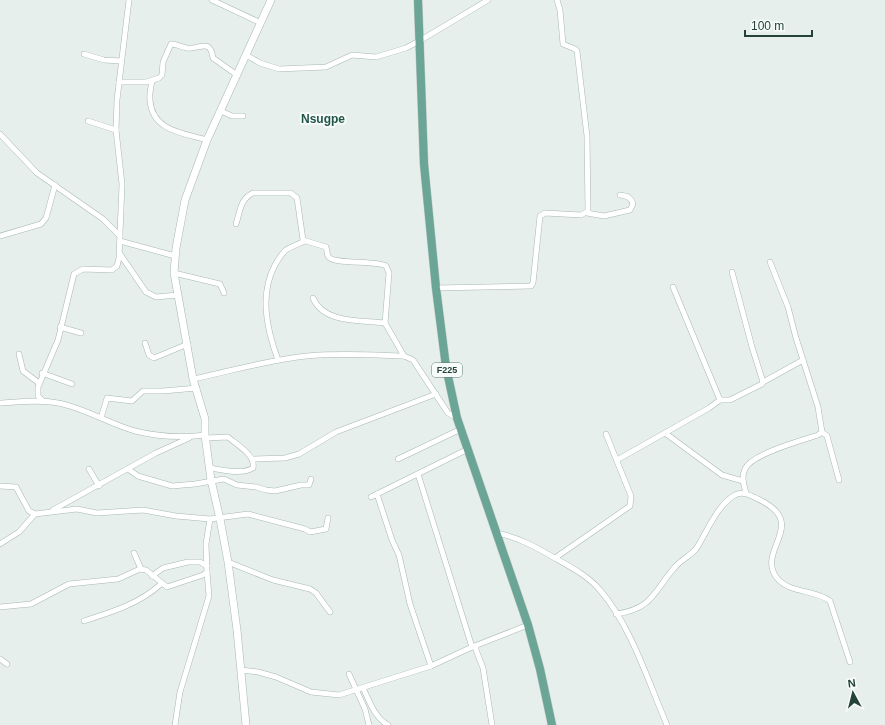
<svg xmlns="http://www.w3.org/2000/svg" width="885" height="725" font-family="Arial,sans-serif">
<style>
.lines{fill:none;stroke-linecap:round;stroke-linejoin:round}
.minor-casing{stroke:#a8b8b2;stroke-width:6}
.tertiary-casing{stroke:#a8b8b2;stroke-width:8}
.primary-casing{stroke:#c2cac8;stroke-width:9}
.minor{stroke:#fff;stroke-width:5}
.tertiary{stroke:#fff;stroke-width:7}
.primary{stroke:#6aa596;stroke-width:8}
.labels{text-anchor:middle;stroke-width:4;stroke-linejoin:round;paint-order:stroke}
.shield{fill:#f7fbf9;stroke:#637a73;stroke-width:1}
.shield-label{font-size:9px;font-weight:bold;fill:#24423a}
.quarter-label{font-size:12px;font-weight:bold;fill:#1f5548;stroke:#f7fbf9}
</style>
<rect width="100%" height="100%" fill="#e6efeb"/>
<g class="lines">
<defs>
<g id="minor">
<polyline points="212,0 261,23"/>
<polyline points="84,54 104,60 121,61"/>
<polyline points="246,55 260,63 279,69 326,67 352,55 376,57 406,48 421,40 488,0"/>
<path d="M152,81C151,87 149,94 150,100C152,131 183,133 207,140"/>
<path d="M119,82H146L159,78L162,75L163,62L171,44C177,44 181,47 187,48C199,50 210,37 213,58L237,75"/>
<polyline points="221,111 232,116 243,116"/>
<polyline points="88,121 116,130"/>
<polyline points="0,134 37,173 103,219 120,236"/>
<path d="M587,213L604,216L630,210L633,204C631,197 627,196 620,195"/>
<path d="M236,224C240,212 240,199 253,193H291L297,198L303,240L326,247C327,250 327,254 328,256C331,265 376,260 386,266L389,273L385,323L404,356"/>
<polyline points="0,236 41,224 46,218 55,185"/>
<polyline points="120,241 175,256"/>
<polyline points="120,254 146,292 156,297 178,295"/>
<polyline points="732,272 752,347 763,382"/>
<polyline points="174,273 220,284 224,293"/>
<polyline points="436,288 531,286 533,283 540,216 545,213 581,215 588,211 587,136 577,51 575,49 563,44 560,10 557,0"/>
<path d="M313,298C324,324 361,320 385,323"/>
<polyline points="60,327 81,333"/>
<polyline points="145,343 149,355 154,358 188,344"/>
<polyline points="19,354 23,371 39,383"/>
<path d="M278,360C267,330 259,295 275,265C278,260 281,254 286,250C292,246 299,244 305,241"/>
<polyline points="42,373 72,384"/>
<path d="M193,379C231,371 268,360 307,356C339,353 372,355 404,356L413,360L448,413L457,418"/>
<polyline points="720,400 730,400 762,384 763,382 803,360"/>
<polyline points="43,401 38,396 38,387 58,340 74,274 83,269 112,270 117,266 119,258 122,184 116,130 117,100 129,0"/>
<path d="M0,403C19,402 39,399 58,403C85,408 109,424 135,431C159,437 181,438 205,435"/>
<polyline points="101,418 107,398 132,401 143,391 163,391 197,388"/>
<polyline points="822,432 827,436 839,480"/>
<polyline points="665,433 722,475 743,481"/>
<path d="M206,438L228,437C237,445 256,455 253,468C242,475 222,470 210,468"/>
<polyline points="252,459 285,458 299,454 336,432 436,394"/>
<polyline points="398,459 461,429"/>
<polyline points="617,460 709,408 720,400 673,287"/>
<polyline points="89,469 99,486"/>
<polyline points="128,469 138,476 172,486 195,484 224,479 237,485 256,487 266,490 275,491 301,485 309,485 311,479"/>
<polyline points="418,474 472,647"/>
<polyline points="0,486 16,487 29,511 35,514 77,509 97,513 143,510 176,516 210,519 248,514 305,529 310,532 326,529 328,518"/>
<path d="M746,493C744,485 741,477 745,469C751,454 803,440 818,435L822,432L818,407L796,338L788,307L770,262"/>
<polyline points="377,494 392,540 399,555 410,604 431,666"/>
<polyline points="371,497 468,449"/>
<polyline points="53,510 156,453 189,438"/>
<path d="M497,533C517,537 534,546 553,557C569,566 587,575 600,590C631,626 648,681 667,725"/>
<polyline points="0,544 19,532 35,514"/>
<polyline points="134,553 141,569"/>
<polyline points="555,558 630,506 631,496 606,434"/>
<polyline points="228,562 273,580 310,589 316,593 330,612"/>
<polyline points="152,576 163,568 188,562 200,562 207,566"/>
<polyline points="0,607 31,604 69,584 118,579 140,569 146,570 167,587 203,575 207,572 206,544 210,519"/>
<path d="M616,614C653,609 654,591 675,567C681,560 690,556 696,549C707,532 717,505 735,495C743,491 750,495 758,499C811,524 755,550 777,578C790,594 815,589 830,601L850,662"/>
<path d="M84,621C112,612 139,604 161,584"/>
<polyline points="476,646 476,650 483,668 492,725"/>
<polyline points="0,659 7,664"/>
<polyline points="241,670 258,672 276,677 311,692 339,695 431,666 472,647 528,625"/>
<polyline points="349,674 365,709 369,725"/>
<path d="M363,688C370,702 374,717 388,725"/>
<polyline points="175,725 180,692 209,596 207,572"/>
</g>
<polyline id="tertiary" points="246,725 237,630 228,562 220,519 211,480 205,435 205,419 193,379 174,273 176,248 185,200 207,140 271,0"/>
<polyline id="primary" points="418,0 424,164 436,288 446,367 457,418 528,625 540,669 552,725"/>
</defs>
<use href="#minor" class="minor-casing"/>
<use href="#tertiary" class="tertiary-casing"/>
<use href="#primary" class="primary-casing"/>
<use href="#minor" class="minor"/>
<use href="#tertiary" class="tertiary"/>
<use href="#primary" class="primary"/>
</g>
<g class="labels">
<rect class="shield" x="432" y="363" width="30" height="14" rx="3"/>
<g class="shield-label">
<text x="447" y="373">F225</text>
</g>
<g class="quarter-label">
<text x="323" y="123">Nsugpe</text>
</g>
</g>
<g transform="translate(853 693) rotate(353)" stroke="#f7fbf9" stroke-width="3" paint-order="stroke">
<path d="M0-3L7 15L0 10L-7 15Z" fill="#24423a"/>
<text y="-6" font-size="11" font-weight="bold" text-anchor="middle" fill="#24423a">N</text>
</g>
<path d="M745 30v6h67v-6" fill="none" stroke="#24423a" stroke-width="2"/>
<text x="751" y="30" font-size="12" fill="#24423a" stroke="#f7fbf9" stroke-width="3" paint-order="stroke">100 m</text>
</svg>
